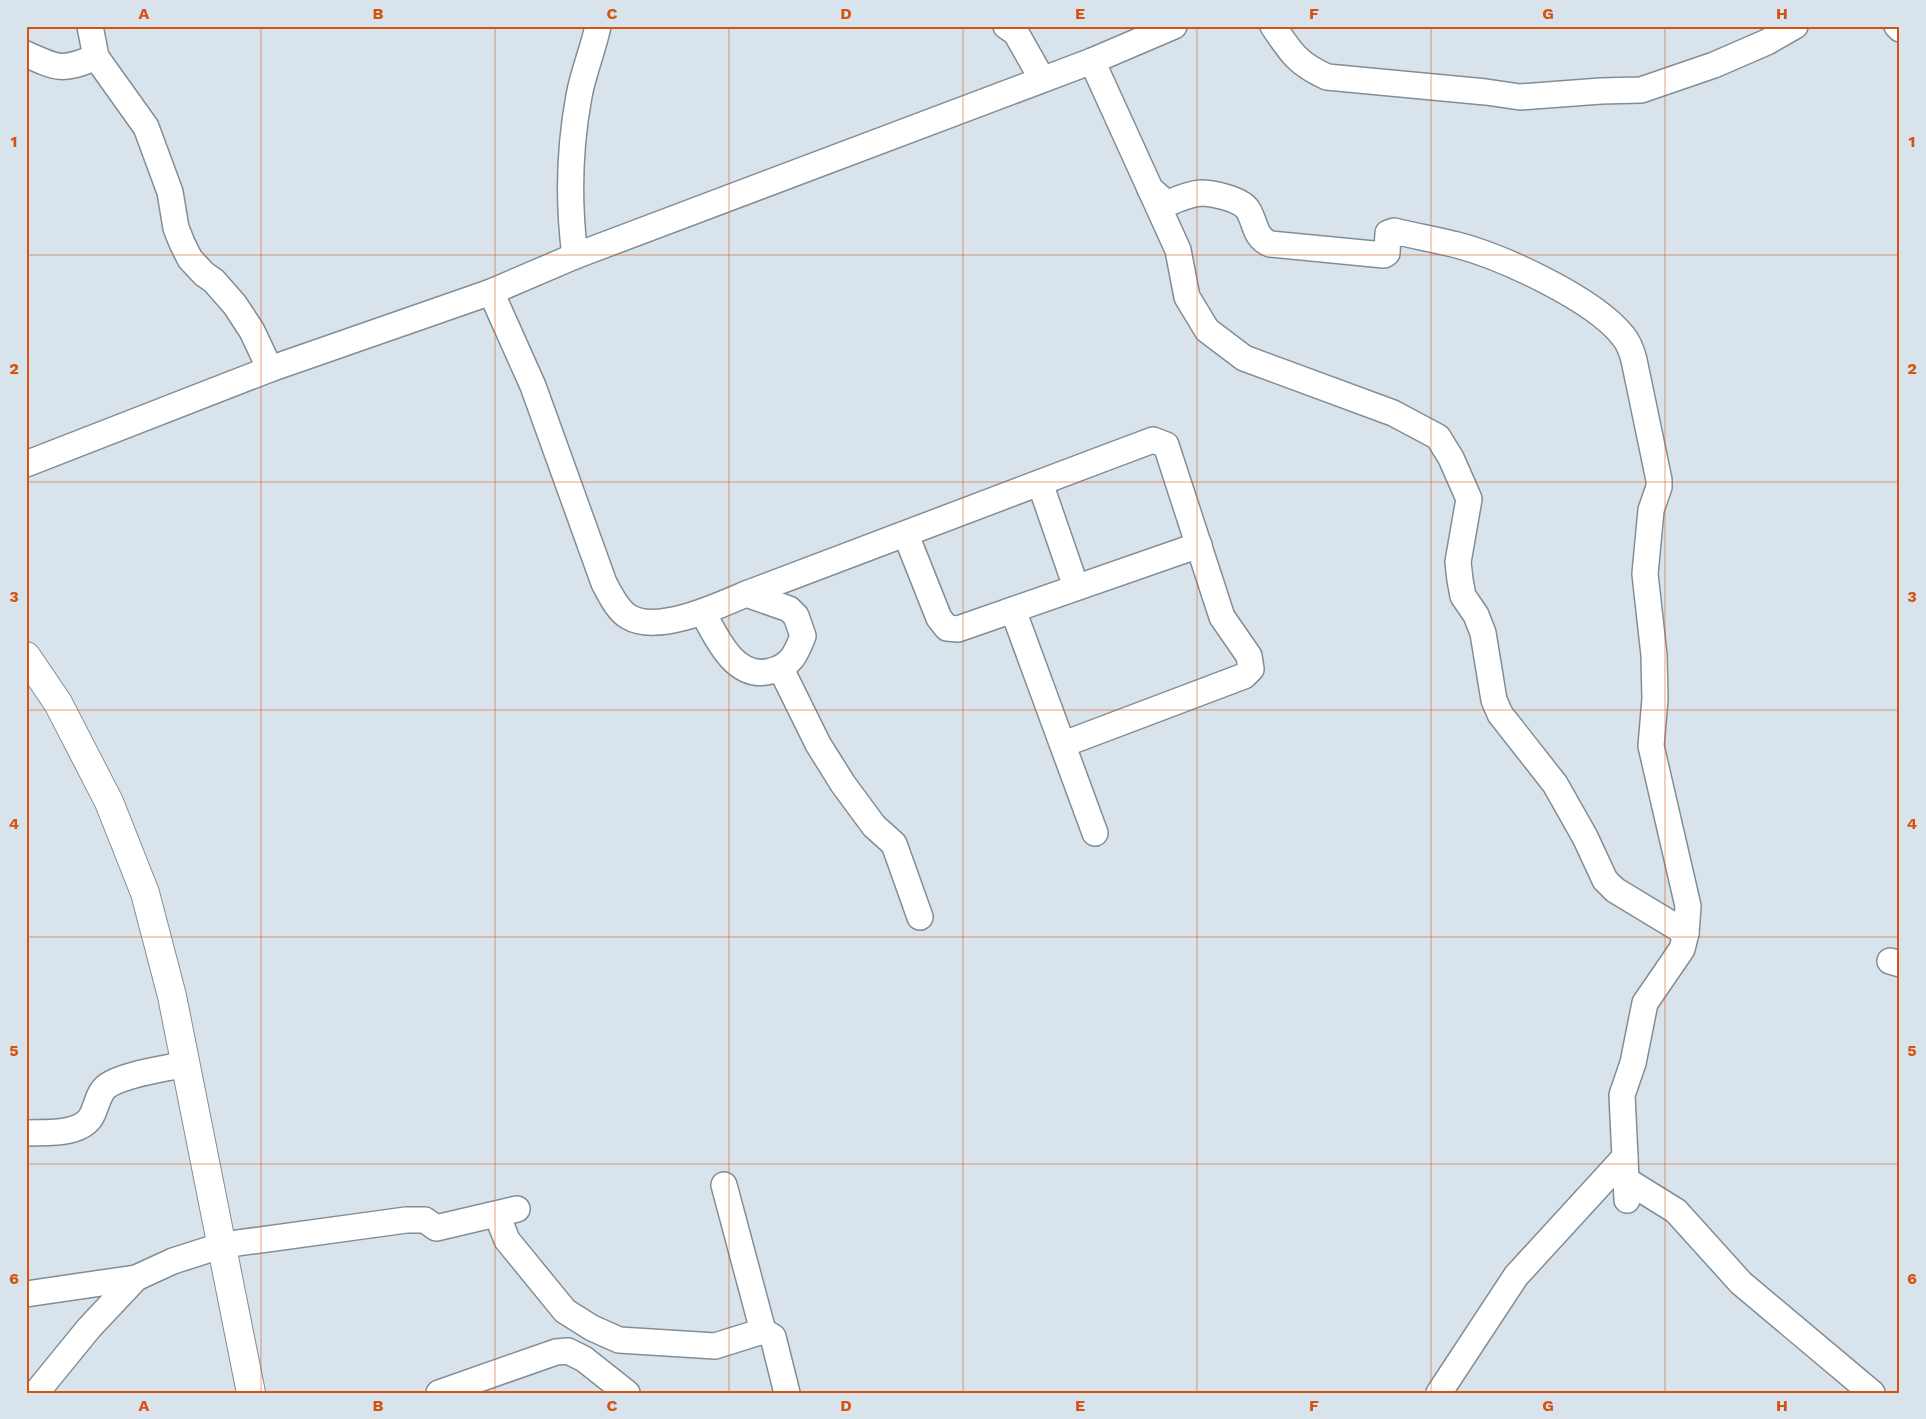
<svg xmlns="http://www.w3.org/2000/svg" width="1926" height="1419" font-family="'Work Sans',sans-serif">
<style>
.lines{fill:none;stroke-linecap:round;stroke-linejoin:round}
.minor-casing{stroke:#838d95;stroke-width:28}
.major-casing{stroke:#838d95;stroke-width:30}
.minor{stroke:#fff;stroke-width:25}
.major{stroke:#fff;stroke-width:28}
.grid{fill:none;stroke:#d4540f;stroke-width:1;stroke-opacity:0.55}
.neatline{fill:none;stroke:#d4540f;stroke-width:2}
.grid-label{font-size:16px;text-anchor:middle;font-weight:bold;fill:#d4540f}
</style>
<rect width="100%" height="100%" fill="#d8e3ec"/>
<g class="lines">
<defs>
<g id="minor">
<polyline points="90,26 96,57 146,127 170,192 176,228 182,243 190,259 204,274 214,281 235,305 252,331 270,369"/>
<polyline points="1006,26 1016,33 1042,79"/>
<path d="M1273,26C1291,53 1298,64 1327,77L1486,92L1520,97L1601,91L1641,90L1714,65L1767,42L1795,26"/>
<polyline points="1897,26 1900,29"/>
<path d="M26,54C58,69 63,71 96,57"/>
<polyline points="1092,61 1178,250 1187,297 1207,330 1244,358 1393,413 1438,437 1451,458 1469,499 1458,562 1460,580 1463,596 1476,615 1483,633 1494,700 1500,714 1555,784 1585,837 1605,880 1615,890 1686,933"/>
<path d="M1150,189L1163,200L1171,202C1180,198 1190,194 1201,193C1212,193 1242,199 1248,210C1256,223 1254,237 1270,244L1384,255L1387,253L1388,233L1394,231C1415,236 1437,240 1457,245C1503,257 1594,299 1623,336C1629,343 1632,352 1634,360L1659,480V487L1651,510L1645,574L1654,655L1655,699L1651,746L1688,906L1686,933L1682,949L1645,1003L1633,1063L1622,1095L1627,1200"/>
<path d="M575,256C568,202 569,150 579,96C583,73 593,50 598,26"/>
<path d="M491,292L533,386L604,583C610,594 617,610 629,617C658,634 718,606 746,594L1105,458L1153,440L1166,445L1222,617L1249,656L1251,669L1244,676L1064,744"/>
<polyline points="26,464 270,369 491,292 575,256 1092,61 1174,26"/>
<polyline points="1040,483 1076,587"/>
<polyline points="906,535 939,618 947,628 958,629 1199,545"/>
<polyline points="1013,610 1095,833"/>
<path d="M703,613C717,638 735,681 771,671C791,666 796,654 803,636L796,616L789,609L746,594"/>
<polyline points="781,669 818,744 843,784 874,826 894,844 920,917"/>
<polyline points="1890,961 1900,964"/>
<path d="M26,1133C46,1132 84,1136 93,1113C97,1104 99,1092 107,1086C124,1074 165,1069 186,1064"/>
<polyline points="1626,1180 1676,1211 1741,1283 1872,1393"/>
<polyline points="724,1185 763,1331"/>
<polyline points="497,1215 507,1240 565,1311 592,1328 619,1340 715,1346 763,1331 773,1337 787,1393"/>
<polyline points="26,1294 136,1278 173,1261 223,1245 406,1220 425,1220 436,1228 517,1209"/>
<polyline points="36,1393 89,1328 136,1278"/>
<polyline points="439,1393 556,1352 568,1351 584,1359 627,1393"/>
<polyline points="1439,1393 1516,1276 1625,1157"/>
</g>
<polyline id="major" points="26,656 58,703 109,802 145,893 172,996 251,1393"/>
</defs>
<use href="#minor" class="minor-casing"/>
<use href="#major" class="major-casing"/>
<use href="#minor" class="minor"/>
<use href="#major" class="major"/>
</g>
<path class="grid" d="M261,26V1393M495,26V1393M729,26V1393M963,26V1393M1197,26V1393M1431,26V1393M1665,26V1393M26,255H1900M26,482H1900M26,710H1900M26,937H1900M26,1164H1900"/>
<rect width="1926" height="1419" fill="none" stroke="#d8e3ec" stroke-width="55"/>
<rect x="28" y="28" width="1870" height="1364" class="neatline"/>
<g class="grid-label">
<text x="144" y="19">A</text>
<text x="378" y="19">B</text>
<text x="612" y="19">C</text>
<text x="846" y="19">D</text>
<text x="1080" y="19">E</text>
<text x="1314" y="19">F</text>
<text x="1548" y="19">G</text>
<text x="1782" y="19">H</text>
<text x="14" y="147">1</text>
<text x="1912" y="147">1</text>
<text x="14" y="374">2</text>
<text x="1912" y="374">2</text>
<text x="14" y="602">3</text>
<text x="1912" y="602">3</text>
<text x="14" y="829">4</text>
<text x="1912" y="829">4</text>
<text x="14" y="1056">5</text>
<text x="1912" y="1056">5</text>
<text x="14" y="1284">6</text>
<text x="1912" y="1284">6</text>
<text x="144" y="1411">A</text>
<text x="378" y="1411">B</text>
<text x="612" y="1411">C</text>
<text x="846" y="1411">D</text>
<text x="1080" y="1411">E</text>
<text x="1314" y="1411">F</text>
<text x="1548" y="1411">G</text>
<text x="1782" y="1411">H</text>
</g>
</svg>
